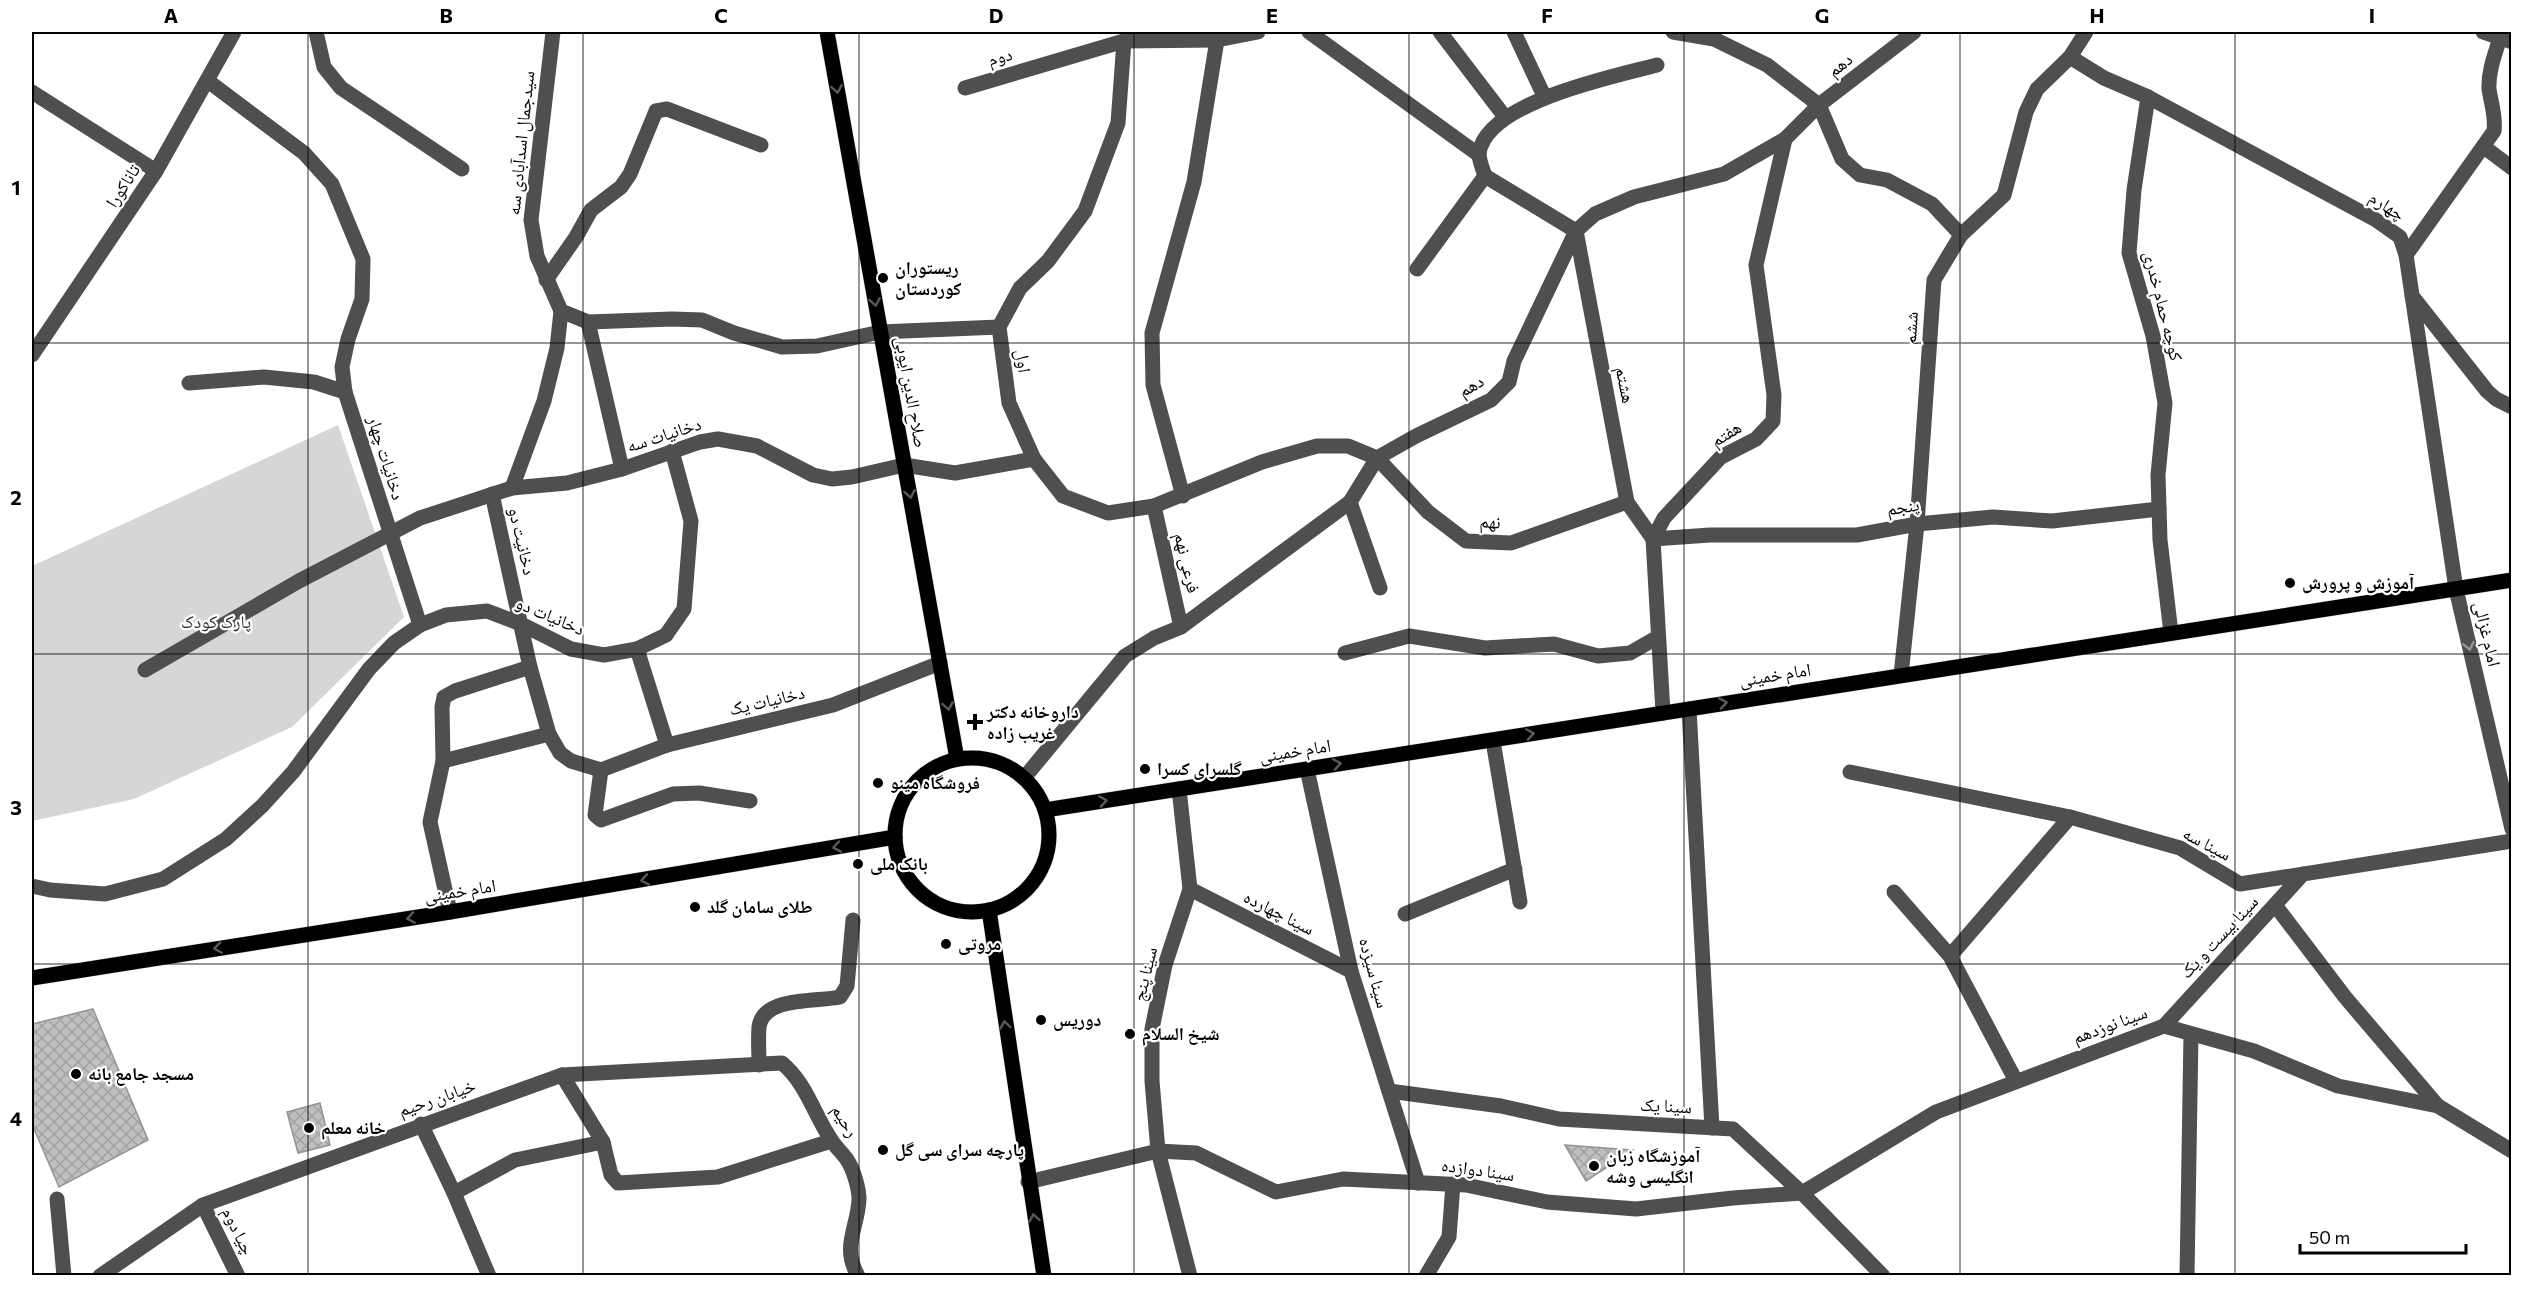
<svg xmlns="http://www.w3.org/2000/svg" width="2543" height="1307" font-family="Commissioner,'Noto Naskh Arabic',sans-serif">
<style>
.park{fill:#d6d6d6}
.building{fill:url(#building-cross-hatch);stroke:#939393;stroke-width:1.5}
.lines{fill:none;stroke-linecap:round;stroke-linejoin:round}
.major-casing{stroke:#dbdbdb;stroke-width:16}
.minor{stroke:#4f4f4f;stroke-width:15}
.major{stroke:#000;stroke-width:15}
.oneway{stroke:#595959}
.oneway2{stroke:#959595}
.grid{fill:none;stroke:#000;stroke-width:1.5;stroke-opacity:0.55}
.poi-dot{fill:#000;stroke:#fff;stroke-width:2}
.labels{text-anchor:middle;stroke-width:4.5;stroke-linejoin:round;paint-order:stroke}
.street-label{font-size:18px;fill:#000;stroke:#fff}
.poi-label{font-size:18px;font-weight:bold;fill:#000;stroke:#fff;text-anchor:start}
.park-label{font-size:18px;fill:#2d2d2d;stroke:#fff}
.neatline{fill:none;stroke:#000;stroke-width:2}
.grid-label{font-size:20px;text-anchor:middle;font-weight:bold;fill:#000}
</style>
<defs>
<pattern id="building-cross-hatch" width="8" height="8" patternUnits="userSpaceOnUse" patternTransform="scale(1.5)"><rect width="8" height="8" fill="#bfbfbf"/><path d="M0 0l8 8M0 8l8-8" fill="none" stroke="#a2a2a2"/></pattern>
</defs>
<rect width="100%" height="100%" fill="#fff"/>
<polygon class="park" points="338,425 404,617 292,727 134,799 32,821 32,566"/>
<g class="building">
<polygon points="93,1009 148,1140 59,1187 32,1124 32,1024"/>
<polygon points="320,1103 330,1145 298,1153 287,1112"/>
<polygon points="1565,1145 1633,1150 1586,1181"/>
</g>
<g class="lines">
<defs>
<g id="major">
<polyline points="827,32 957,759"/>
<circle cx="972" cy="835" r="77"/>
<polyline points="1045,810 2512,580"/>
<polyline points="989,910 1044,1276"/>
<polyline points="32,978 450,912 895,837"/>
</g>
</defs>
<use href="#major" class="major-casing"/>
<g class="minor">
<polyline points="316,32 324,67 341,88 462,169"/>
<polyline points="553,32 531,220 537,256 561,311 588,322 672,319 702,320 734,333 782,347 817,346 880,332 999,327"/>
<polyline points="1309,32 1479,155"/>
<polyline points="1440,32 1505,117"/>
<polyline points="1514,32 1545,98"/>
<polyline points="1673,32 1714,39 1767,65 1819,105 1842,159 1860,175 1887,180 1932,204 1961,235"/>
<polyline points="2483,32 2512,42"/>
<polyline points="1124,41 1118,123 1085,211 1048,261 1020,288 999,327 1009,403 1034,459 1063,496 1108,513 1154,506 1262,462 1317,446 1348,446 1377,458 1428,512 1466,541 1511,543 1627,502"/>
<polyline points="2070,57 2104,78 2148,97 2376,220 2400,237 2406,255 2456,589 2512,829"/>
<path d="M1657,65C1616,76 1485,102 1479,154C1479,160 1483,170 1485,176L1576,231L1627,502L1653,539L1710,535H1857L1917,524L1993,517L2052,521L2159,509"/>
<polyline points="208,81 304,153 332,184 363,259 362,299 348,339 342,367 345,392 420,625"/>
<polyline points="965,88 1124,41 1217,40 1258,32"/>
<polyline points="32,92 156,171"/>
<polyline points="2148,97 2134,190 2129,253 2153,336 2165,403 2158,475 2160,540 2171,633"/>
<polyline points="2484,147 2512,168"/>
<path d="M2406,255L2494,131C2496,116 2491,103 2489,89C2488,72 2495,54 2500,38"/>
<polyline points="1417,269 1485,176"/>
<polyline points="546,280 576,237 591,210 621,187 630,174 656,111 667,109 761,145"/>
<polyline points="2412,296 2487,391 2496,399 2512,407"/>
<polyline points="588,322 622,469"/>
<polyline points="32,355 156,171 234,32"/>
<polyline points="189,383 264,377 314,382 345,392"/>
<polyline points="512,488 544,401 557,348 561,311"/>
<polyline points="492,494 530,667 549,734 560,753 571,761 601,770"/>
<polyline points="1183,496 1153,385 1152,333 1194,182 1217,40"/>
<polyline points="1350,502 1380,588"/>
<polyline points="1154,506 1181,627"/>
<polyline points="637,649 667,745"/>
<polyline points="1345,653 1409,636 1485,648 1554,644 1598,656 1630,653 1658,637"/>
<polyline points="145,670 299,581 420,518 512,488 567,483 622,469 700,442 718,439 757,446 813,475 832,479 852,477 904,465 955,473 1034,459"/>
<polyline points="1901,675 1917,524 1934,280 1961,235 2004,195 2026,112 2037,89 2070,57 2086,32"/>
<polyline points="1689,709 1712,1128"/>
<polyline points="1663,713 1653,539 1664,518 1721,457 1756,439 1773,421 1774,395 1756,265 1785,139"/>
<polyline points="1493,741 1520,902"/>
<polyline points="443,761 549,734"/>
<polyline points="1307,769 1351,971 1418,1183"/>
<polyline points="601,770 667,745 833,705 940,663"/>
<polyline points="601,770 595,815 601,820 673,794 699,793 750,801"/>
<polyline points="1850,772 2070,817 2180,848 2240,884 2512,841"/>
<polyline points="1024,778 1125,656 1154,638 1181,627 1350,502 1377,458 1416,436 1491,400 1509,382 1514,361 1576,231 1595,214 1634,197 1724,174 1785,139 1819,105 1914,32"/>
<polyline points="1179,789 1190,889 1165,965 1152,1029 1152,1081 1158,1151 1190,1276"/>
<polyline points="32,886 50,890 105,894 163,879 226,839 262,806 293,772 369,669 394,643 420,625 446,615 487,611 521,624 571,649 604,655 637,649 666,635 684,609 691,521 672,451"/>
<polyline points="1190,889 1351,971"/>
<polyline points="1894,892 1950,956 2016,1081"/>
<polyline points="2275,905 2345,997 2438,1106"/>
<polyline points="450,912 430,822 443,761 442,707 444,697 455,691 530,667"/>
<polyline points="1405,914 1515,869"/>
<polyline points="1950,956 2070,817"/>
<polyline points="2164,1026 2303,874"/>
<path d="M759,1065C759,1052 758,1039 759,1027C763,996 817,1002 840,997L847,986L853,920"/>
<polyline points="562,1075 603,1142 611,1175 618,1183 718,1177 831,1141"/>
<polyline points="1389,1091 1501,1106 1559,1119 1733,1129 1802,1193 1883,1276"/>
<polyline points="421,1124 454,1193 489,1276"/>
<polyline points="1028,1182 1158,1151 1196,1153 1276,1192 1343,1179 1466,1185 1547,1202 1636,1209 1733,1198 1802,1193 1936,1112 2164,1026 2254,1051 2338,1086 2438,1106 2512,1151"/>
<polyline points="454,1193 515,1160 603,1142"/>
<polyline points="57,1199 64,1276"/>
<polyline points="203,1205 238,1276"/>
<path d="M100,1276L203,1205L562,1075L782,1063C807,1084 814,1115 832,1141C837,1149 845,1155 849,1163C854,1172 859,1189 859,1199C858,1228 841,1246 858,1276"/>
<polyline points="1426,1276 1449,1237 1453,1184"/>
<polyline points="2187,1276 2191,1034"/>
</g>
<use href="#major" class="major"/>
</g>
<defs><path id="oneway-chevron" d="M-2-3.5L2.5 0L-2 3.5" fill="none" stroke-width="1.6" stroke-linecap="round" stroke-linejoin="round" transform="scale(1.5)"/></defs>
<g class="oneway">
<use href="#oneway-chevron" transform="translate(837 89) rotate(80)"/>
<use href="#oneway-chevron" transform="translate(875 302) rotate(80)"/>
<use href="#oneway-chevron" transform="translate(910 494) rotate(80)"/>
<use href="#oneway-chevron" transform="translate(1723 703) rotate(-9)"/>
<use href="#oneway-chevron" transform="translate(948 706) rotate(80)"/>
<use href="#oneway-chevron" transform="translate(1530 734) rotate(-9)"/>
<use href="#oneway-chevron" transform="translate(1337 764) rotate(-9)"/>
<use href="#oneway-chevron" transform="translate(1103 801) rotate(-9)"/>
<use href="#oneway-chevron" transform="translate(837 847) rotate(170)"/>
<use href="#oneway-chevron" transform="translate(645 880) rotate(170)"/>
<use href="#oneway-chevron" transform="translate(411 918) rotate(171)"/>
<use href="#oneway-chevron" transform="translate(218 948) rotate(171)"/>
<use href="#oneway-chevron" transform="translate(1005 1025) rotate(-98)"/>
<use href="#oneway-chevron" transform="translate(1034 1218) rotate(-99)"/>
</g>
<use class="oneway2" href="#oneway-chevron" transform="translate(2469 646) rotate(77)"/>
<path class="grid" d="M308,32V1276M583,32V1276M859,32V1276M1134,32V1276M1409,32V1276M1684,32V1276M1960,32V1276M2235,32V1276M32,343H2512M32,654H2512M32,964H2512"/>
<g class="poi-dot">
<circle cx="883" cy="278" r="6"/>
<circle cx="2290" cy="583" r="6"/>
<path d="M972 713h6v6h6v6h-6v6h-6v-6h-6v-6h6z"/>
<circle cx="1145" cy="769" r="6"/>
<circle cx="878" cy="783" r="6"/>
<circle cx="858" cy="864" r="6"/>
<circle cx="695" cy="907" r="6"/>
<circle cx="946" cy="944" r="6"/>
<circle cx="1041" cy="1020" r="6"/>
<circle cx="1130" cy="1034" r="6"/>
<circle cx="76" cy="1074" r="6"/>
<circle cx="309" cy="1128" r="6"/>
<circle cx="883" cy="1150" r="6"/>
<circle cx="1594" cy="1166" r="6"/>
</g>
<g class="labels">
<g class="street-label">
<text transform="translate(1000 57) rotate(-16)" y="6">دوم</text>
<text transform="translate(1840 65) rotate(-38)" y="6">دهم</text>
<text transform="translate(521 143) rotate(-84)" y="6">سیدجمال اسدآبادی سه</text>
<text transform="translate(123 186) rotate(-57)" y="6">تاناکورا</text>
<text transform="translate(2387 206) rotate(33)" y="6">چهارم</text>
<text transform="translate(2163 306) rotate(76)" y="6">کوچه حمام خدری</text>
<text transform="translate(1911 328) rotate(-86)" y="6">ششم</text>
<text transform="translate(1023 361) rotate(82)" y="6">اول</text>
<text transform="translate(1625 385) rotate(79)" y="6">هشتم</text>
<text transform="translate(1471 386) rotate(-30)" y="6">دهم</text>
<text transform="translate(911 392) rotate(80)" y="6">صلاح الدین ایوبی</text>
<text transform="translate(1726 434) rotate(-32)" y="6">هفتم</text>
<text transform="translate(664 435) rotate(-18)" y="6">دخانیات سه</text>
<text transform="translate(386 458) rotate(73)" y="6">دخانیات چهار</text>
<text transform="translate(1903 507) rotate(-9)" y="6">پنجم</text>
<text transform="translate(1490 522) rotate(2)" y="6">نهم</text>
<text transform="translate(522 541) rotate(77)" y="6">دخانیت دو</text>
<text transform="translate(1187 563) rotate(77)" y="6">فرعی نهم</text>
<text transform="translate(550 616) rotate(23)" y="6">دخانیات دو</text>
<text transform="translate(2487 634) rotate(77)" y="6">امام غزالی</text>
<text transform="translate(1775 675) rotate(-9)" y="6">امام خمینی</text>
<text transform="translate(767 701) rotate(-13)" y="6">دخانیات یک</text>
<text transform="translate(1295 751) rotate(-9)" y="6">امام خمینی</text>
<text transform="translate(2207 844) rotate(28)" y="6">سینا سه</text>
<text transform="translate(460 891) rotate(-9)" y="6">امام خمینی</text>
<text transform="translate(1279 913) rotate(27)" y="6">سینا چهارده</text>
<text transform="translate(2219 937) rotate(-47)" y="6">سینا بیست و یک</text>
<text transform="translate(1374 973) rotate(75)" y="6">سینا سیزده</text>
<text transform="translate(1145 974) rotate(-76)" y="6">سینا پنج</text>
<text transform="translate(2110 1025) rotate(-20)" y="6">سینا نوزدهم</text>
<text transform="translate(437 1098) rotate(-19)" y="6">خیابان رحیم</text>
<text transform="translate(1666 1106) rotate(3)" y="6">سینا یک</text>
<text transform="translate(845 1121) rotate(59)" y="6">رحیم</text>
<text transform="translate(1478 1170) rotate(8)" y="6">سینا دوازده</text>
<text transform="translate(238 1231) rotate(64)" y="6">چیا دوم</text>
</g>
<g class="poi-label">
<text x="895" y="274">ریستوران<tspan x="895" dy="21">کوردستان</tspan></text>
<text x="2302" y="589">آموزش و پرورش</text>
<text x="987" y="718">داروخانه دکتر<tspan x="987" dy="21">غریب زاده</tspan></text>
<text x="1157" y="775">گلسرای کسرا</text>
<text x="890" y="789">فروشگاه مینو</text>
<text x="870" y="870">بانک ملی</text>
<text x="707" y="913">طلای سامان گلد</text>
<text x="958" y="950">مروتی</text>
<text x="1053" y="1026">دوریس</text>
<text x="1142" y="1040">شیخ السلام</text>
<text x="88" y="1080">مسجد جامع بانه</text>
<text x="321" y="1134">خانه معلم</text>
<text x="895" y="1156">پارچه سرای سی گل</text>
<text x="1606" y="1162">آموزشگاه زبان<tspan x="1606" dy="21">انگلیسی وشه</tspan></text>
</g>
<g class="park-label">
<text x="216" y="628">پارک کودک</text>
</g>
</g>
<rect width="2543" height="1307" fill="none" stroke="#ffffff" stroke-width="66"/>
<path d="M2300 1244v9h166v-9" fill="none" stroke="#000000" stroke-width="3"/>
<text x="2309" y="1244" font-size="18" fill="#000000" stroke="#ffffff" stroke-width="4.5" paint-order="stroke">50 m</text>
<rect x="33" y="33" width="2477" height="1241" class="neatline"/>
<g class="grid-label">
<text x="171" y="23">A</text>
<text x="446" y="23">B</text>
<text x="721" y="23">C</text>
<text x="996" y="23">D</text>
<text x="1272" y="23">E</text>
<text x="1547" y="23">F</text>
<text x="1822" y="23">G</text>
<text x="2097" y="23">H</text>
<text x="2372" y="23">I</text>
<text x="16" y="195">1</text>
<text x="16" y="505">2</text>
<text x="16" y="815">3</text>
<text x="16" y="1126">4</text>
</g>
</svg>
